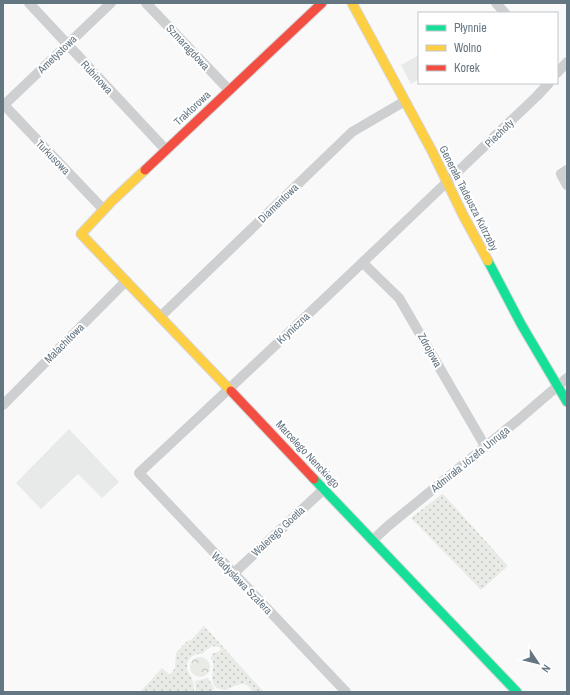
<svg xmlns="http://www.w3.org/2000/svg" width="570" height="695" font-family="'Archivo Narrow',sans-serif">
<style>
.built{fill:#e8e9e9}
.grass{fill:url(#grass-dots)}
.forest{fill:url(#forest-crowns)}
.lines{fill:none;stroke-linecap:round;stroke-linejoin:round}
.fast-casing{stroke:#d5d6d7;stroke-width:11}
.slow-casing{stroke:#d5d6d7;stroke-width:11}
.jam-casing{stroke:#d5d6d7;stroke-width:11}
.street{stroke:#cecfd0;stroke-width:10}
.fast{stroke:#16e098;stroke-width:9}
.slow{stroke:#ffcf43;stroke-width:9}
.jam{stroke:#f24e42;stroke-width:9}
.labels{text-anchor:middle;stroke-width:4;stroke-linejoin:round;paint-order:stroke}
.street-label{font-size:11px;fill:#657683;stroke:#fff}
</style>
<defs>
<pattern id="grass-dots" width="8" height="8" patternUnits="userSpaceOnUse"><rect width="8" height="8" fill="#e8ebe6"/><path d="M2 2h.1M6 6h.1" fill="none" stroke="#c0c3c0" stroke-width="1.8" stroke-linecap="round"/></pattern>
<pattern id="forest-crowns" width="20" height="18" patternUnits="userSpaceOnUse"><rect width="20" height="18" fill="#e8ebe6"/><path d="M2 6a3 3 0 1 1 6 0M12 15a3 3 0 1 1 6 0" fill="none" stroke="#c0c3c0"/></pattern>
</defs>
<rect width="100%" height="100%" fill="#f9f9f9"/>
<g class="built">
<polygon points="419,55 419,79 411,84 401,65"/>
<polygon points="69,429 119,482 102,498 78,474 41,509 16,483"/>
</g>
<g class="grass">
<polygon points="442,494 444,495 508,566 481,590 411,518"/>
<path d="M204,626L264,692H253C242,673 231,694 219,689C209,684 213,675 213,666C214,663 212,660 211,658L212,654L220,651L221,649L219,647L212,646L205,651L203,654C195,653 186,658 187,668C187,672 191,675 192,679C194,683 194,688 194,692H140L162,668L170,675L175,668L176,653L186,642L192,639Z"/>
<polygon points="208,678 214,688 212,692 196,692 195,681"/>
</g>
<circle class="forest" cx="200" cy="667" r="10"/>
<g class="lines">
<defs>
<g id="fast">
<polyline points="488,261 521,324 567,402"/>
<polyline points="314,479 517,692"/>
</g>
<g id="slow">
<polyline points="352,3 432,151 463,215 488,261"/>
<polyline points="145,170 112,201 81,234 231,391"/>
</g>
<g id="jam">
<polyline points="145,170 322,3"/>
<polyline points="231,391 314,479"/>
</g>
</defs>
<use href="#fast" class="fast-casing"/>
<use href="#slow" class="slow-casing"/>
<use href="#jam" class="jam-casing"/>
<g class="street">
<polyline points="29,3 166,150"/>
<polyline points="146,3 229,90"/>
<polyline points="496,3 505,13"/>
<polyline points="557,73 567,62"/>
<polyline points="3,104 103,209"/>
<polyline points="4,105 111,3"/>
<polyline points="567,170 561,174 567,185"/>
<polyline points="363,263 399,298 485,446"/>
<polyline points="160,317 352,132 405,101"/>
<polyline points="3,405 126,281"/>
<polyline points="373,540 388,526 518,420 567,378"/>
<polyline points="233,574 324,489"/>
<path d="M346,692L139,473C273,349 405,222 537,96L549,83"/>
</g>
<use href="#fast" class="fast"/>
<use href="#slow" class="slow"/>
<use href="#jam" class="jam"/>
</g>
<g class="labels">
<g class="street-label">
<text transform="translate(188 47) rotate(47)" y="4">Szmaragdowa</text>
<text transform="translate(57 54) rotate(-44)" y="4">Ametystowa</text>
<text transform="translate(97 77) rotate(47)" y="4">Rubinowa</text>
<text transform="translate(192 108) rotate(-43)" y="4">Traktorowa</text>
<text transform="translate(499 133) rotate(-44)" y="4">Piechoty</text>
<text transform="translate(53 157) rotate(46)" y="4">Turkusowa</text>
<text transform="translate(469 198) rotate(63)" y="4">Generała Tadeusza Kutrzeby</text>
<text transform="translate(278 203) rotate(-44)" y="4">Diamentowa</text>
<text transform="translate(293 328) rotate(-43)" y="4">Kryniczna</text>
<text transform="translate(64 343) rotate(-45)" y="4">Malachitowa</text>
<text transform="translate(430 350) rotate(61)" y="4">Zdrojowa</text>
<text transform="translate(308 454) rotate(47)" y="4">Marcelego Nenckiego</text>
<text transform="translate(470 459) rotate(-39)" y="4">Admirała Józefa Unruga</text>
<text transform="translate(278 531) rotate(-43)" y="4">Walerego Goetla</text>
<text transform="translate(242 583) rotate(46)" y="4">Władysława Szafera</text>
</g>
</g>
<rect width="570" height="695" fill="none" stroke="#657683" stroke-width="8"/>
<rect x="418" y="12" width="140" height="72" fill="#ffffff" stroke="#c1c8cd"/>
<rect x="426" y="25" width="20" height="6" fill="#16e098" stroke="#c1c8cd"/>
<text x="454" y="32" font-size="12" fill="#657683">Płynnie</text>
<rect x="426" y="45" width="20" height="6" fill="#ffcf43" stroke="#c1c8cd"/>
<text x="454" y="52" font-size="12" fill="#657683">Wolno</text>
<rect x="426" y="65" width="20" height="6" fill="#f24e42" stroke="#c1c8cd"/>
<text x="454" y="72" font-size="12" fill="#657683">Korek</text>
<g transform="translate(538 663) rotate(125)" stroke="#ffffff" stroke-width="3" paint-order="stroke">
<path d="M0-3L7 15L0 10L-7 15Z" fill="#657683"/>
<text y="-6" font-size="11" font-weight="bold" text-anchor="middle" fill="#657683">N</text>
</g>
</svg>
